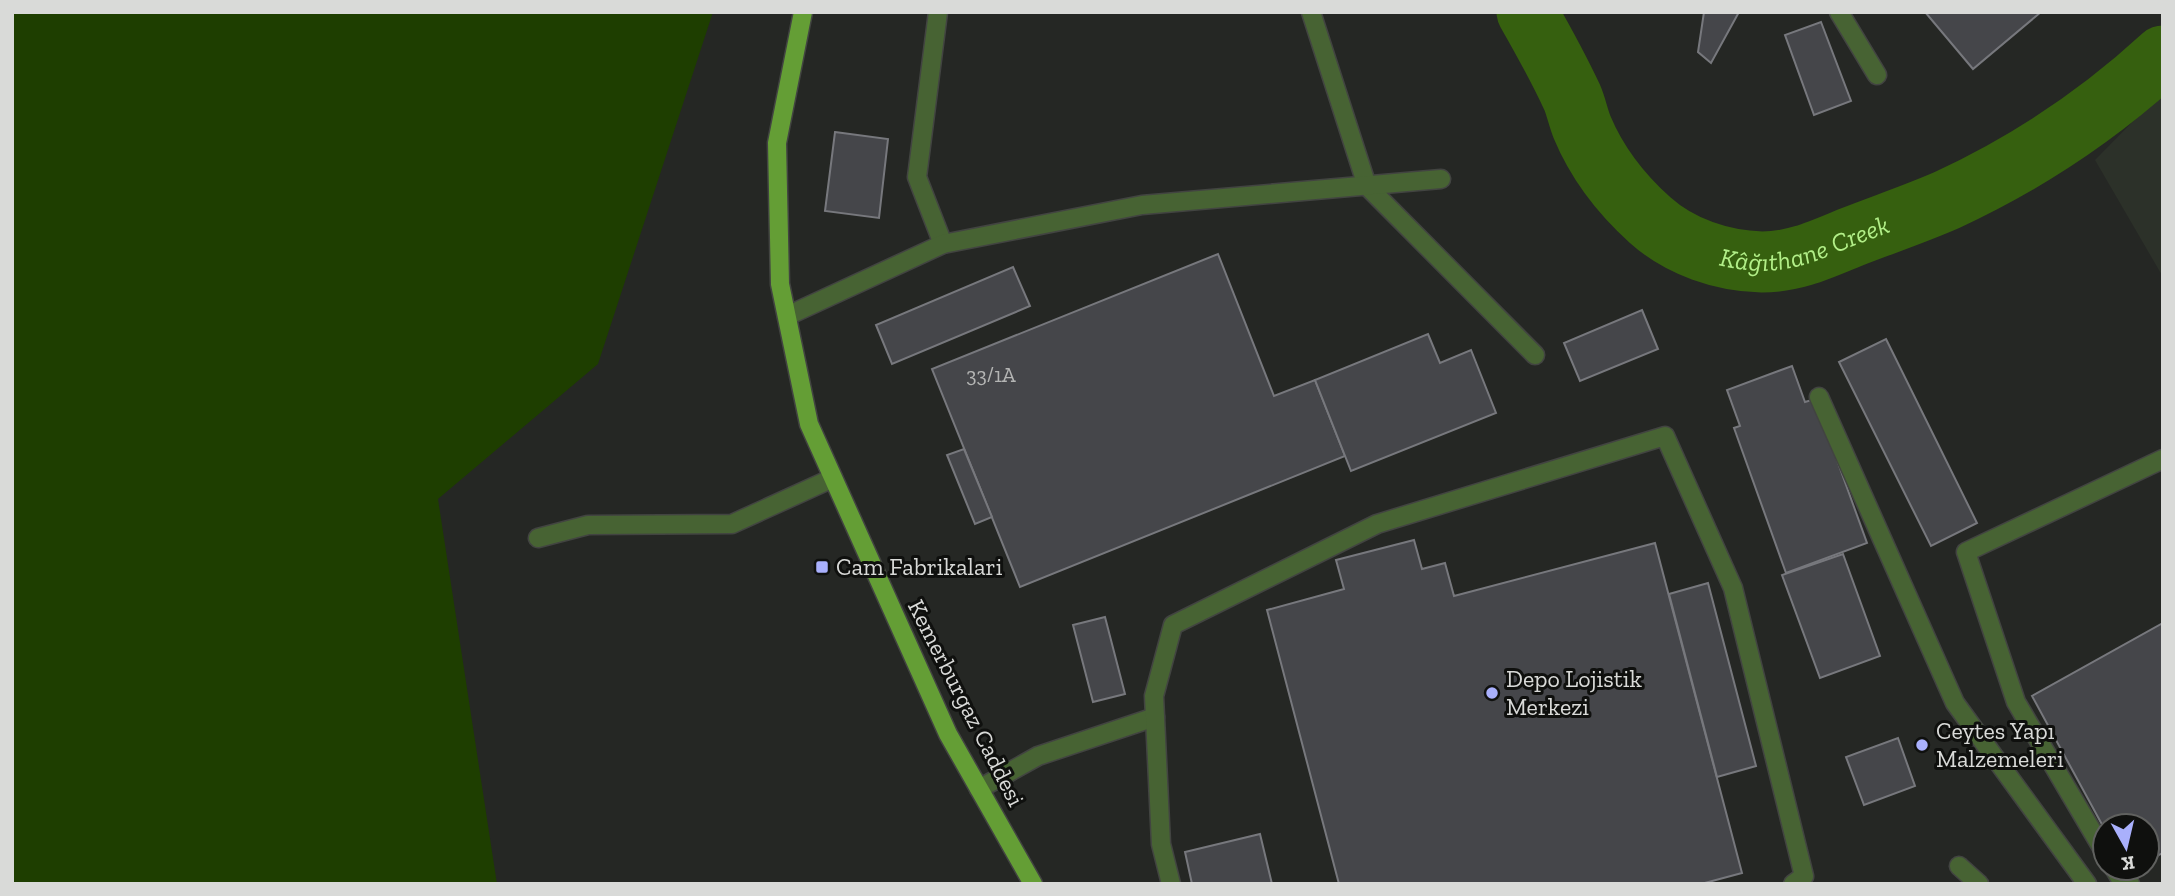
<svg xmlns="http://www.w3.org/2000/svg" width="2175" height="896" font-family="'Zilla Slab',serif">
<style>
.built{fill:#2c3129}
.green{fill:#1e3e00}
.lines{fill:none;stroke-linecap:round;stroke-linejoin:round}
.river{stroke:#36600f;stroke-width:61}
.building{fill:#45464a;stroke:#77787d;stroke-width:2}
.lane-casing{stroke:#424441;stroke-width:21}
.primary-casing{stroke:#424441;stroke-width:21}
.lane{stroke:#476333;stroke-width:18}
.primary{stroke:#649e35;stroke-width:18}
.poi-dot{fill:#a9b0fc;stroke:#0f100e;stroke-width:2.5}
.labels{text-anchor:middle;stroke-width:6;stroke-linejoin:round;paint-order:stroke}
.number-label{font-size:21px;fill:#b4b5b4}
.poi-label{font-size:24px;fill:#d9dad8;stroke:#0f100e;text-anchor:start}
.street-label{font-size:24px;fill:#d9dad8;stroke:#0f100e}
.water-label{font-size:26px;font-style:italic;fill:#b2ef88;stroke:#0f100e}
</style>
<rect width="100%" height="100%" fill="#252724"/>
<polygon class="built" points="2163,91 2163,277 2095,160"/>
<polygon class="green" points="12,12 713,12 598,364 438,499 497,884 12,884"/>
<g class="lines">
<path class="river" id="s1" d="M1527,12C1543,40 1558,67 1572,97C1576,106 1578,117 1582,127C1597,163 1621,194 1650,220C1680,247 1722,261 1762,262C1794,262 1820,250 1849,238C1882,225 1915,214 1947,200C2025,164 2100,114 2163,56"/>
</g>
<g class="building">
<polygon points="1704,12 1739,12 1711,63 1698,52"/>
<polygon points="1925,12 2041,12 1973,69"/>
<polygon points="1821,22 1851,101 1814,115 1785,35"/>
<polygon points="835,132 888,139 879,218 825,211"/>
<polygon points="1218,254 1274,396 1315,380 1345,456 1020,587 932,369"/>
<polygon points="1013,267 1030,306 892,364 876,325"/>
<polygon points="1642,310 1658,349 1580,381 1564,343"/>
<polygon points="1428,334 1440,363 1471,350 1496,413 1351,471 1315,380"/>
<polygon points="1886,339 1977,523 1931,546 1839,362"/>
<polygon points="1792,366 1805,402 1815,399 1867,543 1786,573 1734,428 1740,426 1727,390"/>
<polygon points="964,449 992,517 975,524 947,455"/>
<polygon points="1414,540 1422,569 1445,563 1454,596 1655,543 1742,873 1701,884 1339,884 1267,610 1344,589 1336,560"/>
<polygon points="1843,554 1880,656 1820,678 1782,575"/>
<polygon points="1708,583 1756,766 1717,777 1669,594"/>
<polygon points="1105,617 1125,694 1093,702 1073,625"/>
<polygon points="2163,623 2163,853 2147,861 2147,826 2105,826 2105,830 2032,696"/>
<polygon points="1898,738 1915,786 1864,805 1846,757"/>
<polygon points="1260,834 1272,884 1192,884 1185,852"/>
</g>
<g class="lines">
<defs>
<g id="lane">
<polyline points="938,12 917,177 943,244"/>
<polyline points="1311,12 1367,186 1535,355"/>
<polyline points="1839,12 1877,75"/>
<polyline points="787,316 943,244 1142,205 1441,179"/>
<polyline points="1819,397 1955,703 2087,884"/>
<polyline points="538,538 588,525 732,524 833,478"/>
<polyline points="979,789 1038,756 1155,717"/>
<polyline points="2105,853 2016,702 1966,552 2163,459"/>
<polyline points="1959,866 1979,884"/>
<polyline points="2114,868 2120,878 2130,884"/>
<polyline points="1171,884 1161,844 1154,696 1173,625 1377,524 1665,436 1733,588 1804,876 1793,884"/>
</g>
<polyline id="primary" points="803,12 777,143 780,284 809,424 948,734 1033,884"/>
</defs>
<use href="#lane" class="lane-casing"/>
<use href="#primary" class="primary-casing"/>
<use href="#lane" class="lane"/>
<use href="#primary" class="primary"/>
</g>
<g class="poi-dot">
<rect x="815" y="560" width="14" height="14" rx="3.5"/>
<circle cx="1492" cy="693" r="7"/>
<circle cx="1922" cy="745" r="7"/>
</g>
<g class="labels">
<g class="number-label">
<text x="991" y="382">33/1A</text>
</g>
<g class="poi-label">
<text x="836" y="575">Cam Fabrikalari</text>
<text x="1506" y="687">Depo Lojistik<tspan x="1506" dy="28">Merkezi</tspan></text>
<text x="1936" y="739">Ceytes Yapı<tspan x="1936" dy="28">Malzemeleri</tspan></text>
</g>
<g class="street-label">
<text transform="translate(966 703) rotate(63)" y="8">Kemerburgaz Caddesi</text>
</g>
<g class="water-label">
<text dy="9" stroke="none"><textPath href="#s1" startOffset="411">Kâğıthane Creek</textPath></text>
</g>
</g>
<rect width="2175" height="896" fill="none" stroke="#d9dad8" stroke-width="28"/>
<g transform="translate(2126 847) rotate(172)"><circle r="33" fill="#0f100e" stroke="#60615f" stroke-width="2"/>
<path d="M0-5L12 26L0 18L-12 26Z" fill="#a9b0fc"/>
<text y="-10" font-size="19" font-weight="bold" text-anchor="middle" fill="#d9dad8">K</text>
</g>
</svg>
